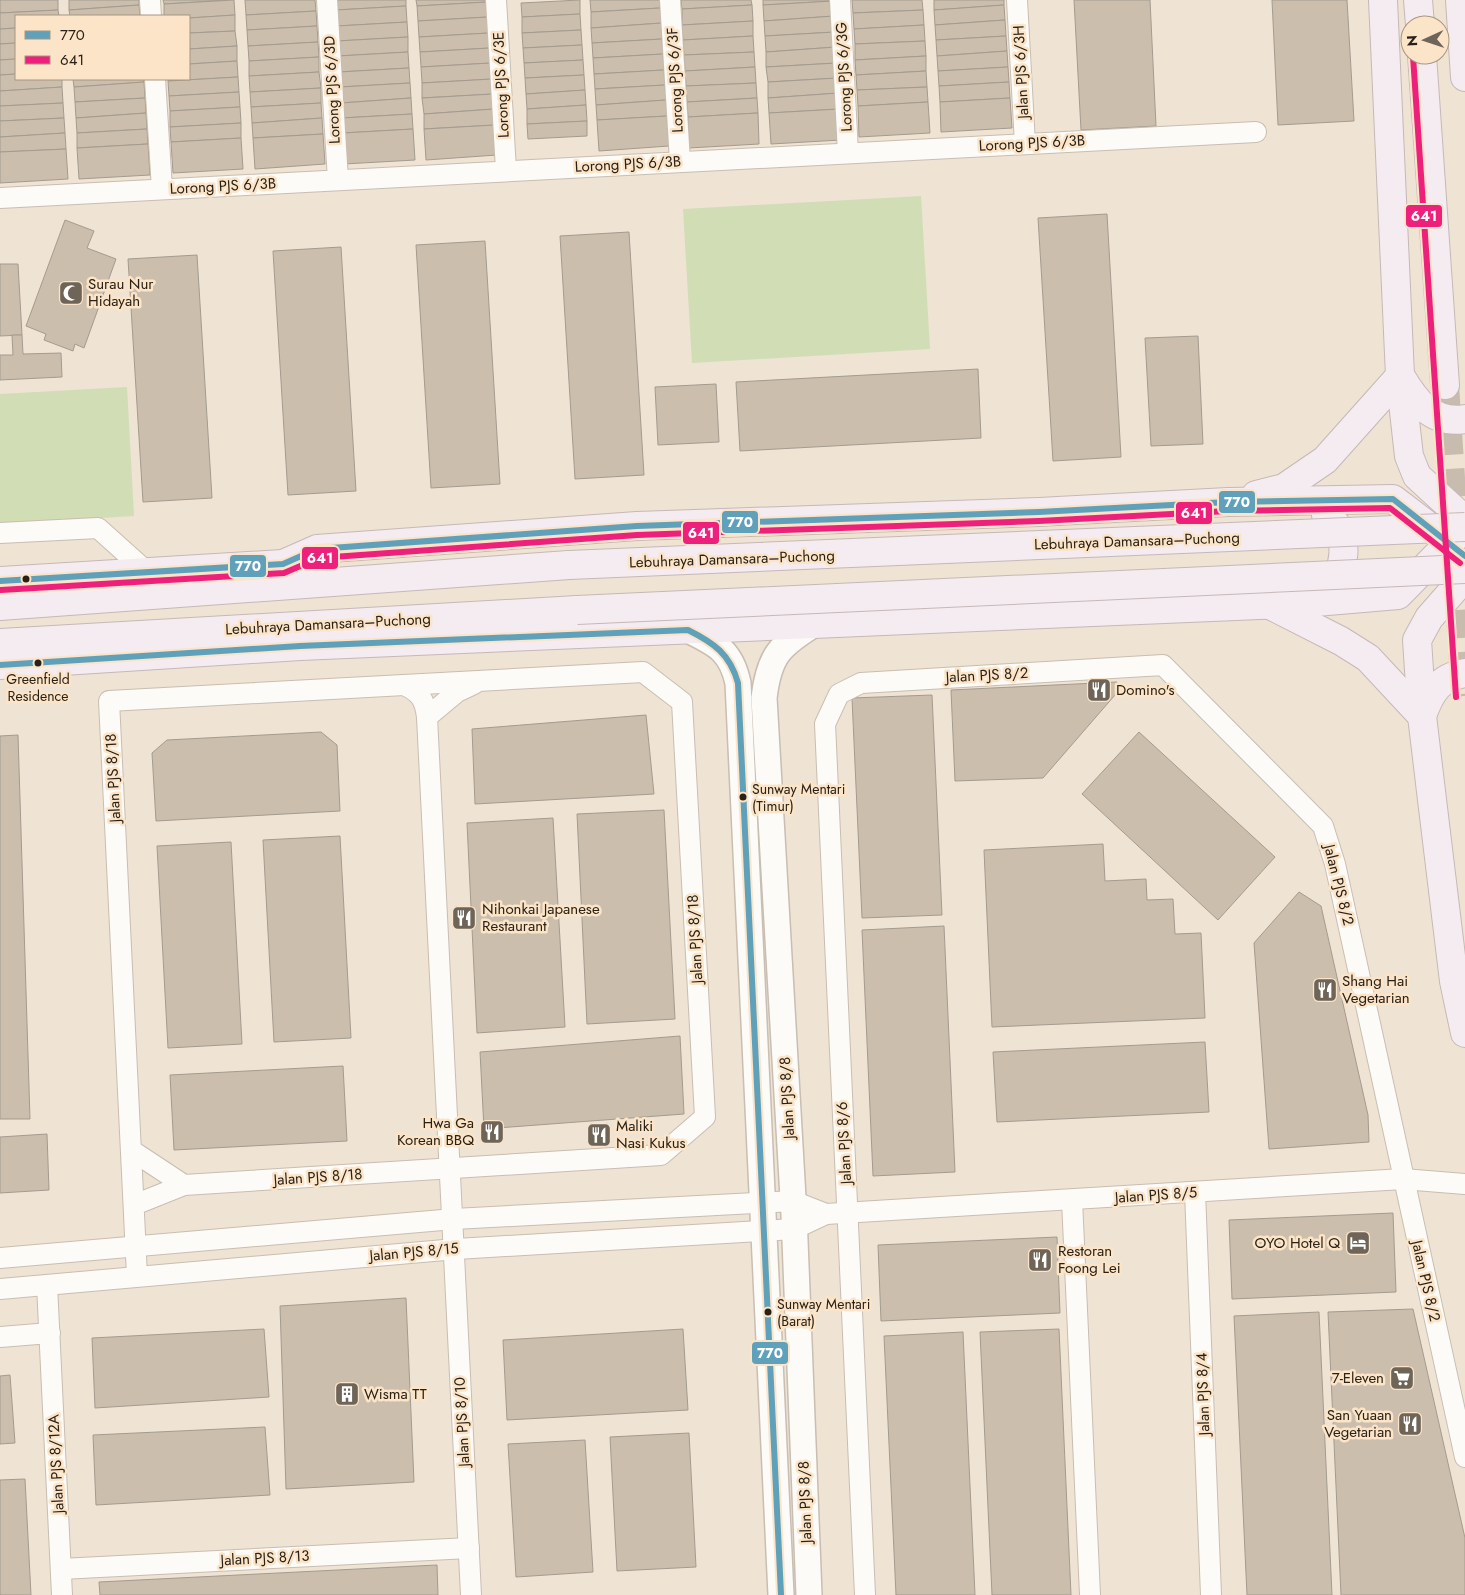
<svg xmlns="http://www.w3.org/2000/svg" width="1465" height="1595" font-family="Jost,sans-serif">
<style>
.green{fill:#d1ddb5}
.building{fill:#cbbeac;stroke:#a49b8f}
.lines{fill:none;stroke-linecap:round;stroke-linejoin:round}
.motorway-tunnel{stroke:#c7bcad;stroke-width:28;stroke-dasharray:28 14;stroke-linecap:butt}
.minor-casing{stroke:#c8beb1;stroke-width:22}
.tertiary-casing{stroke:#c8beb1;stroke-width:28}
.motorway-casing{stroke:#c6b8b8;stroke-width:30}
.minor{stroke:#fdfbf8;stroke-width:20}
.tertiary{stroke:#fdfbf8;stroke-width:25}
.motorway{stroke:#f5ecf1;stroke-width:28}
.motorway-bridge-casing{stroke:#c6b8b8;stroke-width:30;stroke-linecap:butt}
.motorway-bridge{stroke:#f5ecf1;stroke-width:28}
.bus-1-casing{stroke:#fbe4c7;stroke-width:10}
.bus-2-casing{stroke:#fbe4c7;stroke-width:10}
.bus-1{stroke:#5fa0bb;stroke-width:6}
.bus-2{stroke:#ed207b;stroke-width:6}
.bus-dot{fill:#292116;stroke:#fbe4c7;stroke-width:2}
.labels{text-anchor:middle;stroke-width:5;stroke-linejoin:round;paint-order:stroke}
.bus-label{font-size:14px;fill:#292116;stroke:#fbe4c7;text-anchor:start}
.street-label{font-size:15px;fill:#292116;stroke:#fbe4c7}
.poi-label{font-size:15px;fill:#292116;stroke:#fbe4c7;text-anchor:start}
.line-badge{stroke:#fbe4c7;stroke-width:2}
.badge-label{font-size:14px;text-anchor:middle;font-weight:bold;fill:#fff}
</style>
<rect width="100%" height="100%" fill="#efe3d3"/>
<g class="green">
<polygon points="921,196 930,349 692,363 683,209"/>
<polygon points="127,387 134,516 0,524 0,394"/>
</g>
<g class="building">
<polygon points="0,0 58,0 58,10 0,13"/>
<polygon points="69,0 139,0 139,5 69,10"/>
<polygon points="163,0 229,0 164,4"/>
<polygon points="234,0 235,15 189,18 164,16 164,4"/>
<polygon points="245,0 315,0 316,11 246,15"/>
<polygon points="335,0 406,0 406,6 336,10"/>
<polygon points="416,0 487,0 487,2 417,6"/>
<polygon points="580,0 580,14 522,17 521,3"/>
<polygon points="590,0 660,0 660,8 591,12"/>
<polygon points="681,0 751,0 752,5 682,9"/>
<polygon points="763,0 833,0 833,1 763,5"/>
<polygon points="852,0 922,0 923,10 853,13"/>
<polygon points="934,0 1004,0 1004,5 934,10"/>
<polygon points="1074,0 1150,0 1156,126 1081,130"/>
<polygon points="1272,0 1347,0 1354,121 1278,125"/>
<polygon points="833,1 834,16 764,21 763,5"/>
<polygon points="487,2 488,17 418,21 417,6"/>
<polygon points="139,5 140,16 70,16 69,10"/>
<polygon points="752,5 753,21 682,25 682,9"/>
<polygon points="1004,5 1005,20 935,25 934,10"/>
<polygon points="406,6 407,22 337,26 336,10"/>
<polygon points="660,8 662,23 591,28 591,12"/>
<polygon points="58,10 59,16 16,16 16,28 0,29 0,13"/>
<polygon points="923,10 924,25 854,29 853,13"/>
<polygon points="316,11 317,26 247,30 246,15"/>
<polygon points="580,14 581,30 522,33 522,17"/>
<polygon points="235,15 235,31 189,33 189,18"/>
<polygon points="834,16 835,32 765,36 764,21"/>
<polygon points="488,17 489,33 419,37 418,21"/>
<polygon points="1005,20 1006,36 936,40 935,25"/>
<polygon points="753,21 753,36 683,40 682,25"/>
<polygon points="407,22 408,37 337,41 337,26"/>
<polygon points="662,23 662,39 592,43 591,28"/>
<polygon points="924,25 925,41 855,44 854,29"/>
<polygon points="317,26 318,42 248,46 247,30"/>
<polygon points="16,28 16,43 0,44 0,29"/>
<polygon points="581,30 582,45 523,48 522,33"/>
<polygon points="235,31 237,46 189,49 189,33"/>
<polygon points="835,32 836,47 766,52 765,36"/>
<polygon points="489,33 490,48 420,52 419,37"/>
<polygon points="753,36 754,52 684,55 683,40"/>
<polygon points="1006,36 1007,51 937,56 936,40"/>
<polygon points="408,37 408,52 338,56 337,41"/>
<polygon points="662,39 663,54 593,58 592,43"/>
<polygon points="925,41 926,56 855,60 855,44"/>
<polygon points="318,42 319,57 249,61 248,46"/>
<polygon points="16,43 16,59 0,60 0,44"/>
<polygon points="582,45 583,60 524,63 523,48"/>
<polygon points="237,46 237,61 189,64 189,49"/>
<polygon points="836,47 837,63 766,67 766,52"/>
<polygon points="490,48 491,63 421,67 420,52"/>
<polygon points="1007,51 1008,67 938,71 937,56"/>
<polygon points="408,52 409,68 339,72 338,56"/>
<polygon points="754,52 755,67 685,71 684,55"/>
<polygon points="663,54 664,70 594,74 593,58"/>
<polygon points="926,56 926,71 856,75 855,60"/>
<polygon points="319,57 319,72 249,76 249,61"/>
<polygon points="16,59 16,74 0,75 0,60"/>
<polygon points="583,60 584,75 525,78 524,63"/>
<polygon points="237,61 238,77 168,81 168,79 189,79 189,64"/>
<polygon points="491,63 492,79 422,83 421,67"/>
<polygon points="837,63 838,78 768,82 766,67"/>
<polygon points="755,67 756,83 686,86 685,71"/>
<polygon points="1008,67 1009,82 939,86 938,71"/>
<polygon points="409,68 410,83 340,87 339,72"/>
<polygon points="664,70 665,85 595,89 594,74"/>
<polygon points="926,71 927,87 857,90 856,75"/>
<polygon points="319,72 321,88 250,92 249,76"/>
<polygon points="16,74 16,79 62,79 62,87 0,91 0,75"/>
<polygon points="584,75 585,90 526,94 525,78"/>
<polygon points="238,77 239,92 169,96 168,81"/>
<polygon points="838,78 839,93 768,98 768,82"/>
<polygon points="73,79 144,79 144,82 74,87"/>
<polygon points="492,79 493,94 422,98 422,83"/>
<polygon points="144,82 145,98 75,102 74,87"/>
<polygon points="1009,82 1010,98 940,102 939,86"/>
<polygon points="410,83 411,98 341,103 340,87"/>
<polygon points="756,83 757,98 687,102 686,86"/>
<polygon points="665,85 666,100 596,105 595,89"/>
<polygon points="62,87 63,103 0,106 0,91"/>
<polygon points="927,87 928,102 858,106 857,90"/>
<polygon points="321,88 321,103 251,107 250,92"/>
<polygon points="585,90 586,105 527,109 526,94"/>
<polygon points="239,92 240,107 170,111 169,96"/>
<polygon points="839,93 839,109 769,113 768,98"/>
<polygon points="493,94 494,109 424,114 422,98"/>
<polygon points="145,98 146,113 76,118 75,102"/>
<polygon points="411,98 412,114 342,118 341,103"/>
<polygon points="757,98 758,113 688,117 687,102"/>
<polygon points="1010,98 1012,128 941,132 940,102"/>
<polygon points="666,100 667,116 597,120 596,105"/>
<polygon points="928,102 930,133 859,137 858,106"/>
<polygon points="63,103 64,118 0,121 0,106"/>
<polygon points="321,103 322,118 252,123 251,107"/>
<polygon points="586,105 587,121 527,124 527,109"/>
<polygon points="240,107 241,123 170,127 170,111"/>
<polygon points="494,109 495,125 424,129 424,114"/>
<polygon points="839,109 841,140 771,144 769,113"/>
<polygon points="146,113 147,129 77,133 76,118"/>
<polygon points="758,113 759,144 689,148 688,117"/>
<polygon points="412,114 413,129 343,133 342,118"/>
<polygon points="667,116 669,146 599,151 597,120"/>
<polygon points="64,118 65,133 0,137 0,121"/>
<polygon points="322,118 323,134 253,138 252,123"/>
<polygon points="587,121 587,136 528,139 527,124"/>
<polygon points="241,123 241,138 171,142 170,127"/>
<polygon points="495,125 497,155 426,160 424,129"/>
<polygon points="147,129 148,144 77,148 77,133"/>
<polygon points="413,129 415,160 344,164 343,133"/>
<polygon points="65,133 66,149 0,152 0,137"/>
<polygon points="323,134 325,164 255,169 253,138"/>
<polygon points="241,138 243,169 173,173 171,142"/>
<polygon points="148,144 150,175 79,179 77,148"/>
<polygon points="66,149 68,179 0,183 0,152"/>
<polygon points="1107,214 1121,457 1053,461 1038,218"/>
<polygon points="65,220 94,231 87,248 116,259 84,348 75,344 73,351 44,340 46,334 26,326"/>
<polygon points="629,232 644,475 575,479 560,236"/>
<polygon points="485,241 500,484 431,488 416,245"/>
<polygon points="341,247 356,491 288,495 273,251"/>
<polygon points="197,255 212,498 143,502 128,259"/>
<polygon points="0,264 18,264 22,335 0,336"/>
<polygon points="12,335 22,335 23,354 61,353 62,377 0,380 0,355 13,355"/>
<polygon points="1198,336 1203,444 1151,446 1145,338"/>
<polygon points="978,369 981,438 740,451 736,382"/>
<polygon points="716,384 719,442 658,445 655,387"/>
<polygon points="1117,682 1115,695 1043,778 955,781 951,690"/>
<polygon points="932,695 942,915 862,918 852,698"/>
<polygon points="646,715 654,794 475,804 472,729"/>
<polygon points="321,732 337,745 340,811 156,821 152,753 167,740"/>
<polygon points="1139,732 1275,857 1218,920 1082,794"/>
<polygon points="18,735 30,1119 0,1119 0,736"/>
<polygon points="664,810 675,1019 587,1024 577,814"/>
<polygon points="553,818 565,1027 477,1033 467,823"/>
<polygon points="340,836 351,1038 274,1042 263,840"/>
<polygon points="231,842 242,1044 168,1048 157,846"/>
<polygon points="1103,844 1105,881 1146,879 1147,900 1173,899 1175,934 1201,933 1205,1018 992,1027 984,850"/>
<polygon points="1299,892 1321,906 1368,1115 1369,1142 1269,1149 1254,943"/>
<polygon points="944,926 955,1172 873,1176 862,930"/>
<polygon points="680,1036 684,1114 484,1129 480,1052"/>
<polygon points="1205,1042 1209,1112 997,1122 993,1052"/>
<polygon points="343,1066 347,1141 174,1150 170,1075"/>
<polygon points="47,1134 49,1190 0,1193 0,1137"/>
<polygon points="1393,1213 1396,1292 1232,1299 1229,1220"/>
<polygon points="1057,1237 1060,1313 881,1321 878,1245"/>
<polygon points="406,1298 414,1482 286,1489 280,1306"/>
<polygon points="1413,1309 1465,1538 1465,1595 1341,1595 1328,1312"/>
<polygon points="1319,1312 1332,1595 1247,1595 1234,1316"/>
<polygon points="264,1329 269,1397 95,1408 92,1338"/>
<polygon points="683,1329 688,1410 507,1420 503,1340"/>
<polygon points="1059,1329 1071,1595 992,1595 980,1332"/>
<polygon points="963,1332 975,1595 896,1595 884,1336"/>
<polygon points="10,1375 15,1443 0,1444 0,1376"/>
<polygon points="265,1427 270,1495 96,1505 93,1435"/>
<polygon points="689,1433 696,1567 617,1571 610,1437"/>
<polygon points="585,1440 593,1572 516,1577 508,1444"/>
<polygon points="25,1479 31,1595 0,1595 0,1480"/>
<polygon points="437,1565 438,1595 100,1595 99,1582"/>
</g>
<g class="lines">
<g class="motorway-tunnel">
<polyline points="1445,385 1454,525"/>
<polyline points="1457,568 1465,696"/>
</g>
<defs>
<g id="minor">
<polyline points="150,0 151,16"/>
<polyline points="327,0 338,180"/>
<polyline points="496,0 506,170"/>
<polyline points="670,0 680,161"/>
<polyline points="840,0 848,153"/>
<polyline points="1017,0 1025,144"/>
<polyline points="155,79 162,189"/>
<polyline points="0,198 1256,132"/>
<polyline points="0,533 98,528 147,572"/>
<path d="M404,685C420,692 425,700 427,717L471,1595"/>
<polyline points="427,717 457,692 474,684"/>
<polyline points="131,1150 184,1185"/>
<polyline points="1195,1192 1211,1595"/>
<polyline points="1072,1200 1090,1595"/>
<polyline points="134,1205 184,1185 661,1155 705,1117 682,702 643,672 109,701 137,1276"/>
<polyline points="0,1258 454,1219 793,1201 826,1214"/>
<polyline points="47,1285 62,1595"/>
<polyline points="0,1289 456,1249 794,1229 826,1214 1403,1179 1465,1184"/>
<polyline points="0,1337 50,1333"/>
<polyline points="61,1569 469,1548"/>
<polyline points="865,1595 825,724 839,694 861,683 1163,665 1323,826 1335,864 1465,1457"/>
</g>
<g id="tertiary">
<path d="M688,630C716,644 731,650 738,683L781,1595"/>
<path d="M809,1595L794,1215L764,698C769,655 780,645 816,623"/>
</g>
<g id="motorway">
<polyline points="1383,0 1400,376 1409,456 1417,476 1465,520"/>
<polyline points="1418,0 1420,25"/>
<polyline points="1460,0 1465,77"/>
<polyline points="1422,55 1445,385"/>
<path d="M1401,377C1416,402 1432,424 1465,419"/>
<polyline points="1256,495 1284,488 1325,460 1400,376"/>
<polyline points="283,564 317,549 637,526 1039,512 1228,502 1393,499 1444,538"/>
<polyline points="1465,577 1429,618 1417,640 1422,716 1433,808 1454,981 1465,1033"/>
<polyline points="0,581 283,564 301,565"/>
<path d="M1324,592C1347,575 1352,532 1326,515"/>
<polyline points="1270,605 1341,641 1368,658 1422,716"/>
<polyline points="0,606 569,565"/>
<polyline points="0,643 577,610"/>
<polyline points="0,665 300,646 1304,603 1398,595 1465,527"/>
<path d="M1422,716C1430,693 1439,677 1465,673"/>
</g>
</defs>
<use href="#minor" class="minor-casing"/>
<use href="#tertiary" class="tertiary-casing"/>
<use href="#motorway" class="motorway-casing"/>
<use href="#minor" class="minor"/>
<use href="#tertiary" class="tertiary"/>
<use href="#motorway" class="motorway"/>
<defs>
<g id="motorway-bridge">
<polyline points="569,565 1465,527"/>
<polyline points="577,610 1465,569"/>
</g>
</defs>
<use href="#motorway-bridge" class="motorway-bridge-casing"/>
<use href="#motorway-bridge" class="motorway-bridge"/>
<defs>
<g id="bus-1">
<polyline points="0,581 283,564 317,549 637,526 1039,512 1228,502 1393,499 1465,556"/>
<path d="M0,665L300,646L688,630C714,643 730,654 738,683L781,1595"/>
</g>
<g id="bus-2">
<polyline points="1413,56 1456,697"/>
<polyline points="1,590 284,573 319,558 637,535 1039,521 1228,511 1390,508 1460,563"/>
</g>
</defs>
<use href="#bus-1" class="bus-1-casing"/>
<use href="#bus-2" class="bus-2-casing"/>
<use href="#bus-1" class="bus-1"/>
<use href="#bus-2" class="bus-2"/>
</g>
<defs>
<symbol id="mosque-square" viewBox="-11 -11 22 22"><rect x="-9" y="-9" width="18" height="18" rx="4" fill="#6e6558" stroke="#fbe4c7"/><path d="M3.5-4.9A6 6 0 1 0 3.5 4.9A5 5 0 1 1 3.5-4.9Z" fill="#fff"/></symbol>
<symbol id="restaurant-square" viewBox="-11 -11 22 22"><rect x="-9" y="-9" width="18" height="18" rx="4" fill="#6e6558" stroke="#fbe4c7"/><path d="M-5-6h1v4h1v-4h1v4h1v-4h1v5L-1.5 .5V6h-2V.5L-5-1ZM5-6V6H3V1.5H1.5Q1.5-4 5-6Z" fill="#fff"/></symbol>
<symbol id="hotel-square" viewBox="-11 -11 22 22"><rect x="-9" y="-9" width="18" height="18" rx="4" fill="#6e6558" stroke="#fbe4c7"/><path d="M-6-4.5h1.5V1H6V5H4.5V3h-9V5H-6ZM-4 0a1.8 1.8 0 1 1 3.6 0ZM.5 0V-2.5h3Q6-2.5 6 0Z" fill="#fff"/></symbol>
<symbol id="supermarket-square" viewBox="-11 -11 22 22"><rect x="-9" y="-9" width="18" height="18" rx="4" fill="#6e6558" stroke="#fbe4c7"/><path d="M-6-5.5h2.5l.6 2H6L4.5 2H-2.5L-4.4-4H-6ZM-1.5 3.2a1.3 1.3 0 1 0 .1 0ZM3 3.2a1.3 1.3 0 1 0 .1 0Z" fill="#fff"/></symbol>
<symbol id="building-square" viewBox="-11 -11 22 22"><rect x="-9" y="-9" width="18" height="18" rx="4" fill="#6e6558" stroke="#fbe4c7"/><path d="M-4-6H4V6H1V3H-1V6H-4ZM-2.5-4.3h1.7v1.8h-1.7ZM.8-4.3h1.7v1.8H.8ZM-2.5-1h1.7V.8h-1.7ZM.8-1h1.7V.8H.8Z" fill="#fff"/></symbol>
</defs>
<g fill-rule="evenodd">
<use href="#mosque-square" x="57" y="279" width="28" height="28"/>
<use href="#restaurant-square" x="1085" y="676" width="28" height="28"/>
<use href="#restaurant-square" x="450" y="904" width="28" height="28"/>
<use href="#restaurant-square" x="1311" y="976" width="28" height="28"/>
<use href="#restaurant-square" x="478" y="1118" width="28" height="28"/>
<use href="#restaurant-square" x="585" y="1121" width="28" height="28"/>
<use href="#hotel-square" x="1344" y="1229" width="28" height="28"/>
<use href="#restaurant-square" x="1026" y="1246" width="28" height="28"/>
<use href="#supermarket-square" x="1388" y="1364" width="28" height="28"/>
<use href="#building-square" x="333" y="1380" width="28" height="28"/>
<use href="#restaurant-square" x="1396" y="1410" width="28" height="28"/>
</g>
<g class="bus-dot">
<circle cx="26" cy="579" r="4.5"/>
<circle cx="38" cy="663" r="4.5"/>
<circle cx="743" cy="797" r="4.5"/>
<circle cx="768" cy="1312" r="4.5"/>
</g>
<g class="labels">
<g class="bus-label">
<text x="38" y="684" text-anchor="middle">Greenfield<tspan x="38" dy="17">Residence</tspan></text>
<text x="752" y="794">Sunway Mentari<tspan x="752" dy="17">(Timur)</tspan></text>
<text x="777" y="1309">Sunway Mentari<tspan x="777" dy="17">(Barat)</tspan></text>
</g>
<g class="street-label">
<text transform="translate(1021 72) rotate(-93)" y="5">Jalan PJS 6/3H</text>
<text transform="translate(844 77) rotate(-93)" y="5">Lorong PJS 6/3G</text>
<text transform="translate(675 80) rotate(-93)" y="5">Lorong PJS 6/3F</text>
<text transform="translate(501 85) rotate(-93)" y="5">Lorong PJS 6/3E</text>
<text transform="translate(332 90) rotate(-93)" y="5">Lorong PJS 6/3D</text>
<text transform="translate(1032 143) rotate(-3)" y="5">Lorong PJS 6/3B</text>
<text transform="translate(628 164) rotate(-3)" y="5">Lorong PJS 6/3B</text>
<text transform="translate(223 186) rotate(-3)" y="5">Lorong PJS 6/3B</text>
<text transform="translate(1137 541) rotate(-2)" y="5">Lebuhraya Damansara–Puchong</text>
<text transform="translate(732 559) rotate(-2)" y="5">Lebuhraya Damansara–Puchong</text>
<text transform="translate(328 624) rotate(-3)" y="5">Lebuhraya Damansara–Puchong</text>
<text transform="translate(987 675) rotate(-3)" y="5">Jalan PJS 8/2</text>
<text transform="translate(113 778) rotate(-93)" y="5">Jalan PJS 8/18</text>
<text transform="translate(1339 885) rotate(76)" y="5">Jalan PJS 8/2</text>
<text transform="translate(695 939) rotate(-93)" y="5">Jalan PJS 8/18</text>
<text transform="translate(787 1098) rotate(-93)" y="5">Jalan PJS 8/8</text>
<text transform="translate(844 1143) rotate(-93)" y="5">Jalan PJS 8/6</text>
<text transform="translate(318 1177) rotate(-4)" y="5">Jalan PJS 8/18</text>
<text transform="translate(1156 1195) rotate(-4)" y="5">Jalan PJS 8/5</text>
<text transform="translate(414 1252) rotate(-5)" y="5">Jalan PJS 8/15</text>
<text transform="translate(1426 1281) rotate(77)" y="5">Jalan PJS 8/2</text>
<text transform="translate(1203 1394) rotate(-92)" y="5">Jalan PJS 8/4</text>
<text transform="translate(462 1422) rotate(-93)" y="5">Jalan PJS 8/10</text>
<text transform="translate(56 1464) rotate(-93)" y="5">Jalan PJS 8/12A</text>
<text transform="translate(805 1502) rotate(-92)" y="5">Jalan PJS 8/8</text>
<text transform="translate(265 1558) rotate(-3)" y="5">Jalan PJS 8/13</text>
</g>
<g class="poi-label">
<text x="88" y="289">Surau Nur<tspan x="88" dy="17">Hidayah</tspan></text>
<text x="1116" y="695">Domino's</text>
<text x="482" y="914">Nihonkai Japanese<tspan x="482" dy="17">Restaurant</tspan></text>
<text x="1342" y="986">Shang Hai<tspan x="1342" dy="17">Vegetarian</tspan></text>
<text x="474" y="1128" text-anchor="end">Hwa Ga<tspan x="474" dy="17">Korean BBQ</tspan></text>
<text x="616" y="1131">Maliki<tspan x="616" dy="17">Nasi Kukus</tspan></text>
<text x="1340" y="1248" text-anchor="end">OYO Hotel Q</text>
<text x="1058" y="1256">Restoran<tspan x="1058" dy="17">Foong Lei</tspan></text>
<text x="1384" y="1383" text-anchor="end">7-Eleven</text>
<text x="364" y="1399">Wisma TT</text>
<text x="1392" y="1420" text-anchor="end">San Yuaan<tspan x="1392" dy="17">Vegetarian</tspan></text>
</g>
</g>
<g class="line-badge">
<rect x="1405" y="204" width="38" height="24" rx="5" fill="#ed207b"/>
<rect x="1218" y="490" width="38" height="24" rx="5" fill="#5fa0bb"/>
<rect x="1175" y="501" width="38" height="24" rx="5" fill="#ed207b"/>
<rect x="721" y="510" width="38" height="24" rx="5" fill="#5fa0bb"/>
<rect x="682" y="521" width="38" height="24" rx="5" fill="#ed207b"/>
<rect x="301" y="546" width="38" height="24" rx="5" fill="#ed207b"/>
<rect x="229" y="554" width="38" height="24" rx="5" fill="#5fa0bb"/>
<rect x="751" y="1341" width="38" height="24" rx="5" fill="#5fa0bb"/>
</g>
<g class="badge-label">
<text x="1424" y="221">641</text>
<text x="1237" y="507">770</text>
<text x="1194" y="518">641</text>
<text x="740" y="527">770</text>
<text x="701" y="538">641</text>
<text x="320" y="563">641</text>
<text x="248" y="571">770</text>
<text x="770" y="1358">770</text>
</g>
<rect x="15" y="15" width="175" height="65" fill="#fbe4c7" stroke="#a79680"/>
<rect x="25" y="31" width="25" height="8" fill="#5fa0bb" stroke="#a79680"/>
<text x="60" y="40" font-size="15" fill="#292116">770</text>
<rect x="25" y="56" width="25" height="8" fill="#ed207b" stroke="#a79680"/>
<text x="60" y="65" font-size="15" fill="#292116">641</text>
<g transform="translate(1425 40) rotate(267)"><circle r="24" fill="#fbe4c7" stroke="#a79680"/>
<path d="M0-4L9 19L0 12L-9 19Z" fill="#6e6558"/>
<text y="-8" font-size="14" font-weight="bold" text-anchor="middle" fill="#292116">N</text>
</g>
</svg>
